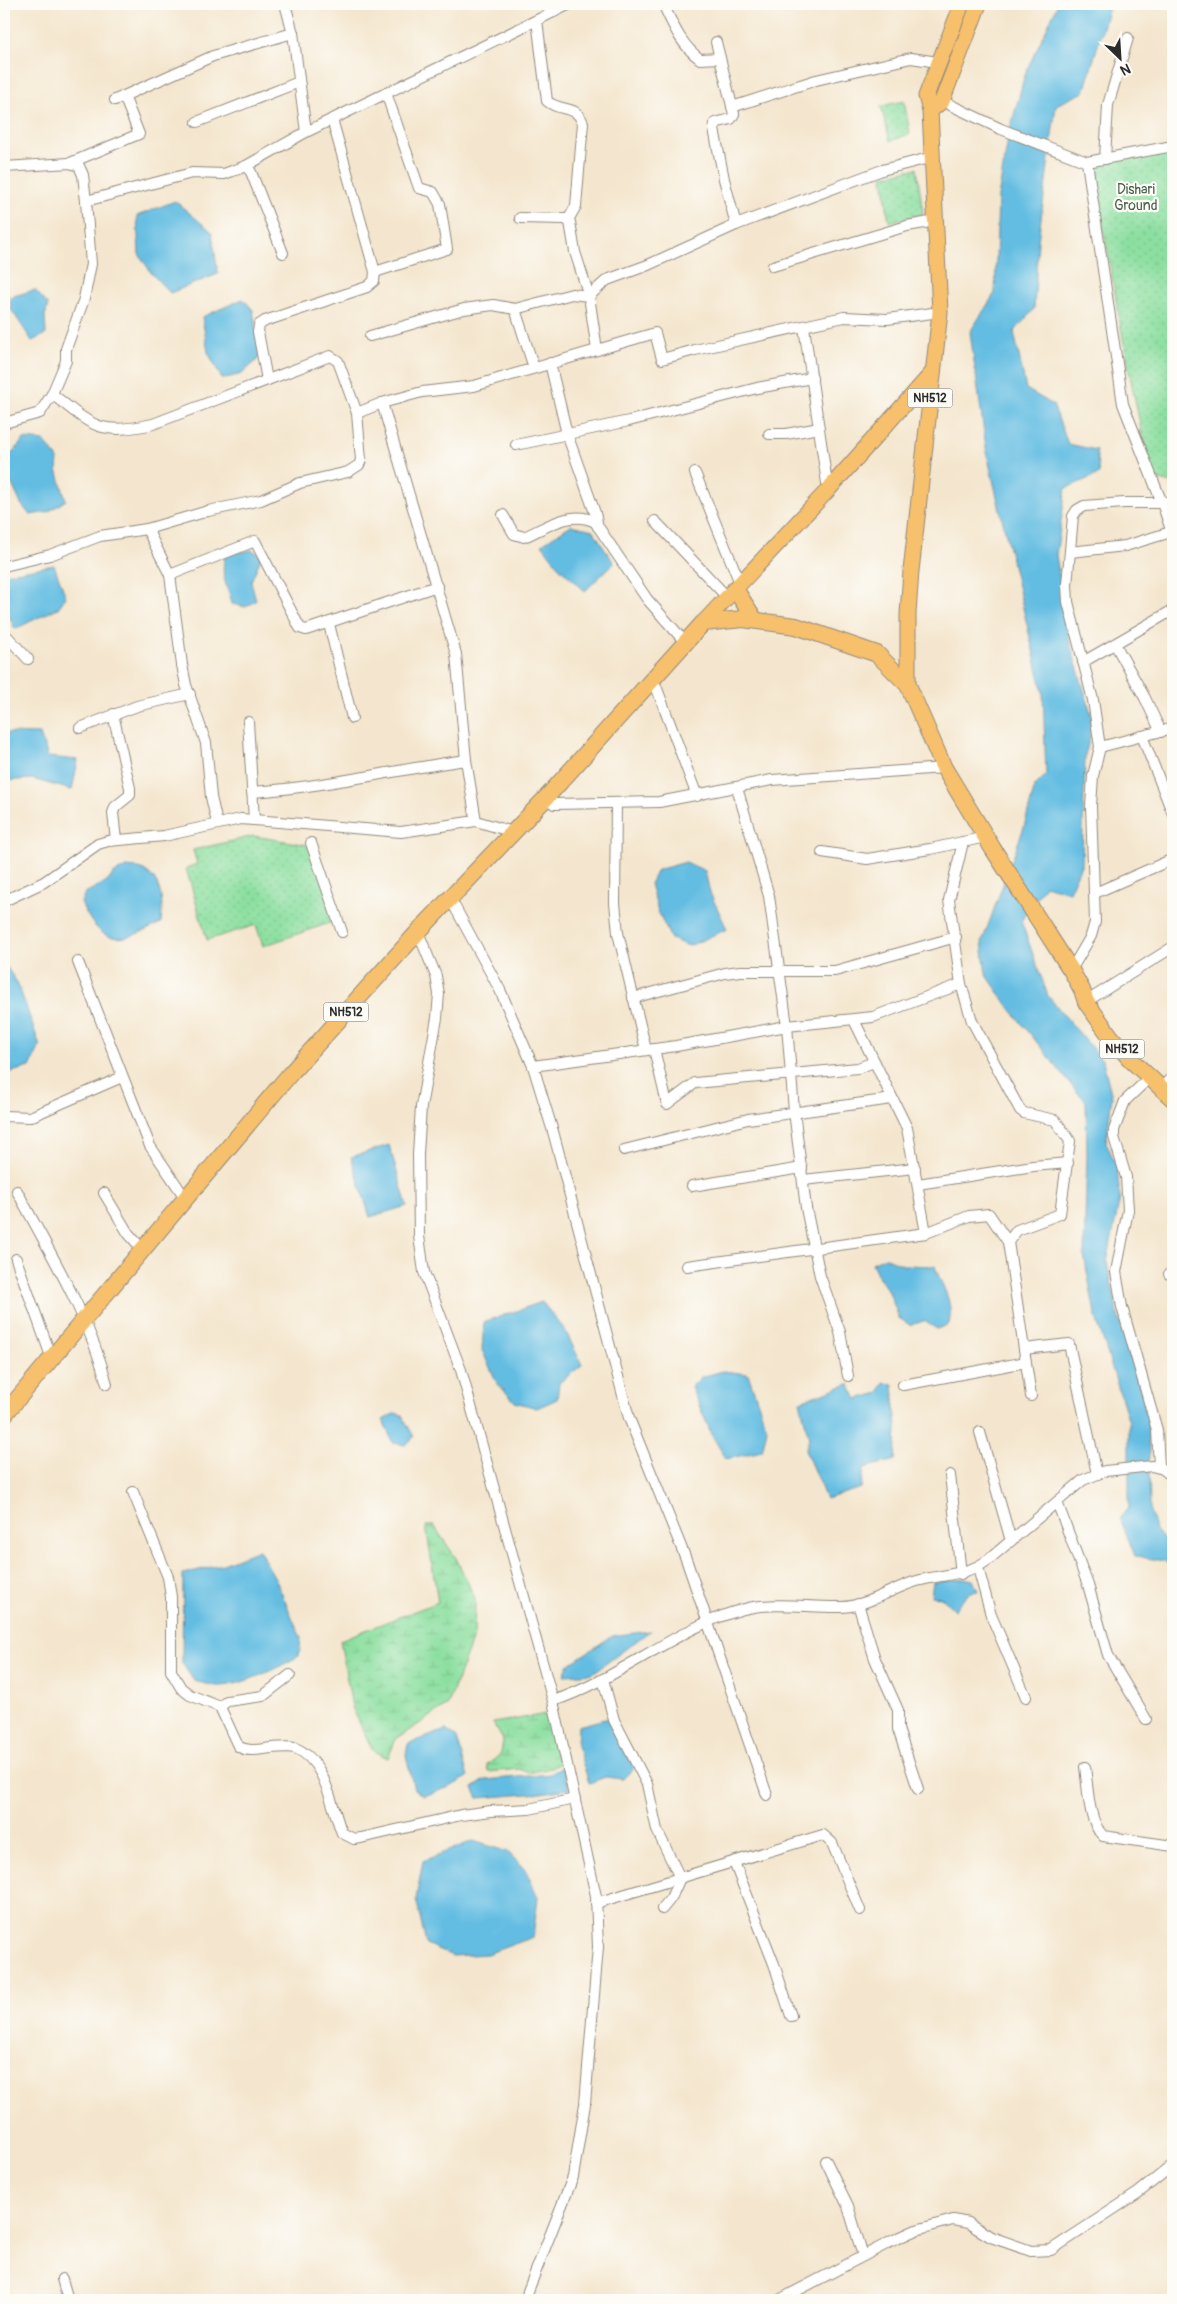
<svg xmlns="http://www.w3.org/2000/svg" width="1177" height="2304" font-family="Pangolin,sans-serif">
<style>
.grass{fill:url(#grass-dots);stroke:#5c8566}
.wetland{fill:url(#wetland-marsh);stroke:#5c8566}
.water{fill:#64bde2;stroke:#487486}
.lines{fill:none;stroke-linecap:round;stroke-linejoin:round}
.minor-casing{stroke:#90887c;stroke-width:12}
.primary-casing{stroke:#90887c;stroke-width:17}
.trunk-casing{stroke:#90887c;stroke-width:18}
.minor{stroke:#fff;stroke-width:10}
.primary{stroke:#f7c06c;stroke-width:15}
.trunk{stroke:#f7c06c;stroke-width:16}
.labels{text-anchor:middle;stroke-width:4.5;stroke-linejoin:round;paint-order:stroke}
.shield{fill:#fdfcf7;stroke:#6a6a68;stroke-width:1}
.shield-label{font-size:12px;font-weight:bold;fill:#2b2b2b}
.park-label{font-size:14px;fill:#48614e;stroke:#fdfcf7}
</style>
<defs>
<pattern id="grass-dots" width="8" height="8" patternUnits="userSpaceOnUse" patternTransform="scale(1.25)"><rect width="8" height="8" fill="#8cdfa0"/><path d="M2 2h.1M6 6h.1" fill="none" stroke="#79c08a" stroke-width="1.8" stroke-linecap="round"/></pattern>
<pattern id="wetland-marsh" width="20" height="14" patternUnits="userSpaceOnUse" patternTransform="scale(1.25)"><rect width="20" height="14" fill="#8cdfa0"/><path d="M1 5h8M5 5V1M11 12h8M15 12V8" fill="none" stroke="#79c08a"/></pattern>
</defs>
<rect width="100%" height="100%" fill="#fdfcf7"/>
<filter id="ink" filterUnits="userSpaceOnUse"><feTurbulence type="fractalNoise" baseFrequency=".02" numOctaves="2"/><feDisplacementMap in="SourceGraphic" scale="10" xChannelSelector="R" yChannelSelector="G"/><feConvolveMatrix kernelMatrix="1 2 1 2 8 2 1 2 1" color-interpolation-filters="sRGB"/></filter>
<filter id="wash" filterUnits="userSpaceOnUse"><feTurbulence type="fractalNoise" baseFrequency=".0096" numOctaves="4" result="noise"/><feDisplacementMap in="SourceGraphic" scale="20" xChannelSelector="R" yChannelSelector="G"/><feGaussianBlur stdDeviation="1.12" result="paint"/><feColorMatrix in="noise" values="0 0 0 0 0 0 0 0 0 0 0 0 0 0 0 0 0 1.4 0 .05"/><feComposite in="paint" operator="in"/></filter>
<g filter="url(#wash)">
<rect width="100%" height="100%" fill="#f4e6ce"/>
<g class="grass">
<polygon points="904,101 910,134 890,141 881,106"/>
<polygon points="1173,148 1173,481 1170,483 1151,477 1127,361 1093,171 1103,161"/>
<polygon points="917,168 923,214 889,222 883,176"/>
<polygon points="254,836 315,846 335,921 263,946 256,925 207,940 186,868 197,864 193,850"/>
</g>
<g class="wetland">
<polygon points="426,1526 434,1526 456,1558 475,1598 474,1635 448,1705 396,1739 388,1758 373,1751 352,1707 340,1640 438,1602"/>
<polygon points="553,1713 565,1760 551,1768 528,1773 520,1769 488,1772 487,1765 501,1754 503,1740 493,1723"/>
</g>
<g class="water">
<polygon points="1058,4 1110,4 1084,92 1056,105 1038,241 1034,309 1014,332 1026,389 1053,405 1068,444 1096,450 1099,474 1066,488 1056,555 1069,640 1094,723 1085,755 1082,863 1069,892 1045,885 1021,921 1048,996 1103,1061 1112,1097 1106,1143 1117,1166 1120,1198 1107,1262 1119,1319 1148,1414 1150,1511 1155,1530 1173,1547 1173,1571 1165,1561 1135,1556 1120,1518 1129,1507 1129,1422 1095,1314 1084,1255 1087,1156 1086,1101 1076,1091 1011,1010 986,974 982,942 1024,827 1035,786 1046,775 1043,693 987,454 970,332 995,293 998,197 1009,134 1025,74"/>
<polygon points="175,201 212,232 218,274 170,293 152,274 139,254 137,216"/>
<polygon points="35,290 48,305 45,316 46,334 32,341 11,309 10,297"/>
<polygon points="243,299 253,310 260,357 242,374 222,379 208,352 202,317"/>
<polygon points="24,439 44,441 58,459 57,470 66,500 48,512 30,515 21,504 4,467 4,463"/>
<polygon points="571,525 593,530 614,563 585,591 559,567 542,544"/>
<path d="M252,550L262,556L251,581L256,600L246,607L232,604C227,581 220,581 225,555Z"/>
<polygon points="54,565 66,597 58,608 15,629 10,618 5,574"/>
<polygon points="6,733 40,734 48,757 78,760 72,790 32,779 4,781 4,738"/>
<polygon points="686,862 705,871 710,893 727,929 689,946 671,939 658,911 650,884 657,870"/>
<path d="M126,867C131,868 138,867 142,869C163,880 163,903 161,923C121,943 102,948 81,903L85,893L108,881L113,874Z"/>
<polygon points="6,966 18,984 40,1046 30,1067 4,1074 4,968"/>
<polygon points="389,1145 407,1206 370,1217 351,1157"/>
<path d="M885,1257L903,1265L935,1266C942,1288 954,1300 949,1324L937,1329L924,1321L910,1325L899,1318L889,1292L879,1278L872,1263Z"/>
<polygon points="542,1302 565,1330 582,1365 559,1383 557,1399 537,1408 515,1402 497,1383 482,1350 484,1322"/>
<polygon points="723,1371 748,1374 767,1429 762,1451 726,1459 713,1437 691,1387 701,1377"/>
<polygon points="884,1382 893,1385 897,1429 895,1460 864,1468 861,1488 826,1499 805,1450 809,1439 800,1401 849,1384 857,1399 879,1393"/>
<polygon points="395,1413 402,1415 414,1437 405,1445 393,1443 383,1420"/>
<path d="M259,1550L275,1578L301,1638L299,1656C279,1667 241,1687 217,1686C210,1685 202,1683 194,1681L182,1663L183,1574L223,1564Z"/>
<polygon points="965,1578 973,1580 978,1591 970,1592 954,1610 941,1597 931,1596 933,1582"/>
<polygon points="650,1631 593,1673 564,1675 568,1665 612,1636"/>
<polygon points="609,1718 634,1768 623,1779 605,1777 589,1783 577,1745 578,1726"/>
<polygon points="446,1730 457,1738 468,1777 450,1787 423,1796 414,1789 406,1755 408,1744"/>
<polygon points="564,1766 569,1789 541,1793 478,1798 473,1788 485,1780 551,1774"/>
<polygon points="473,1841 508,1852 526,1871 538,1897 533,1937 487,1954 453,1956 426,1944 416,1899 423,1861"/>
</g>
</g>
<g filter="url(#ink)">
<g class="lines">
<defs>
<g id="minor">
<polyline points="285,4 293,33 306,132"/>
<path d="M663,4C673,25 681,45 700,59L720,58"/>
<path d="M537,20L547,101C561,113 575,103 583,123L576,206L568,220"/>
<polyline points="716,42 734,114 731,119 715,123 714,129 724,179 736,225"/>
<polyline points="115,100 213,56 293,33"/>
<polyline points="942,101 1001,129 1087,162 1173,146"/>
<polyline points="732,107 816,80 911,58 938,62"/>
<polyline points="197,122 299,82"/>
<polyline points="1105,159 1108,105 1128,38"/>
<polyline points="70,163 139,134 124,96"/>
<polyline points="246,166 251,172 283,253"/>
<polyline points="4,167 70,163 79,166 83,175 86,201 91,264 84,299 66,349 66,361 52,394 40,413 4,423"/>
<polyline points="86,201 192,173 224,174 246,166 306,132 570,4"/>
<polyline points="520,218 565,219 570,222 575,252 589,296 597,350"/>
<polyline points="773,266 907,226 936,221"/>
<polyline points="375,272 447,249 440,204 433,192 419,188 386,93"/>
<polyline points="515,309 534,368"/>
<polyline points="804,327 828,490"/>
<polyline points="370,336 464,309 493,305 515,309 572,294 589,296 607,280 648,265 736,225 882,170 933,157"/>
<polyline points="550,363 567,434 595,513 598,527"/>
<polyline points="267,380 258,332 259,325 265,321 367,287 374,281 375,272 332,119"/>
<path d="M52,394C93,426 99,436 153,424L330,356L338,361L357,413"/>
<polyline points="382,403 456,654 466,760 476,821"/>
<polyline points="769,434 786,434 819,428"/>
<polyline points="516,445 629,421 757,388 812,378"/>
<polyline points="695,473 740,583"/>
<polyline points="1173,501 1162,503 1173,536"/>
<path d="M503,515L514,534L524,537C545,528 572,509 595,522L647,599L685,642"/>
<polyline points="655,521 727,597"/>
<polyline points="147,529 170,575 182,665 186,685 206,743 211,797 217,823"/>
<polyline points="1070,552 1125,546 1171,532"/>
<polyline points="4,566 50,555 100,536 147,529 208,511 261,500 300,483 348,472 359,465 361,460 357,413 382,403 422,392 474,386 655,333 662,359 695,350 844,317 887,319 940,312"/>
<polyline points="170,575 255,541 300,628 306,630 437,586"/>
<polyline points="329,624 352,718"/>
<polyline points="4,630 4,633 28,659"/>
<polyline points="1115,644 1145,698 1161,732"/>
<polyline points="1083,662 1173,610"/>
<polyline points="653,678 697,796"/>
<polyline points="113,714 130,788 130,795 115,807 113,813 116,840"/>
<polyline points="248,722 254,820"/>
<polyline points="80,728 137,706 190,694"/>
<polyline points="1142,736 1173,814"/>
<polyline points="1100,747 1173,728"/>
<polyline points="737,788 769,896 787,1026 794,1111 806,1208 820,1276 840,1332 848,1376"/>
<path d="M252,792C324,787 394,770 466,760"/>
<polyline points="545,799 554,804 659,802 772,780 944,768"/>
<polyline points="616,803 615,903 618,933 646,1050"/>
<polyline points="963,842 949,900 961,984 972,1021 1020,1110 1024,1113 1055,1120 1070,1141 1060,1214 1017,1230 1008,1242 1031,1396"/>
<polyline points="311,843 342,932"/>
<polyline points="822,852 867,859 930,849 986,837"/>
<polyline points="1095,893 1173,859"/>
<polyline points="450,898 500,990 533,1066 554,1135 629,1418 686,1559 767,1795"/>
<polyline points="4,901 44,882 98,844 108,841 164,836 241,819 401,832 476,821 513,832"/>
<polyline points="418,932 436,976 439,994 437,1018 421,1107 418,1154 419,1236 424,1272 461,1370 553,1701 596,1896 598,1947 585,2104 573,2177 528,2291 526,2300"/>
<polyline points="78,962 150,1146 186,1199"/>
<polyline points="1071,970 1091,936 1095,922 1091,806 1093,776 1100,747 1093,700 1068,602 1067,585 1073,516 1077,510 1084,506 1124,503 1162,503 1123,404 1087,162"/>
<polyline points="633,998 725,973 740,971 835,971 956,937"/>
<polyline points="1092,998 1173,947"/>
<polyline points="854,1020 907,1128 926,1233"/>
<polyline points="654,1049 667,1104 695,1083 858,1068 874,1062"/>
<polyline points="533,1066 676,1046 787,1026 873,1017 961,984"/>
<polyline points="1149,1078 1125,1101 1114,1130 1114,1137 1126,1177 1128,1210 1116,1272 1122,1307 1157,1430 1159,1467"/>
<polyline points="1168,1081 1173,1077"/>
<polyline points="4,1116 30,1117 122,1077"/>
<polyline points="624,1150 748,1119 892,1099"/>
<polyline points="803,1180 915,1168"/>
<polyline points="918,1184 1033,1166 1068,1163"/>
<polyline points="692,1186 802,1168"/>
<path d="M17,1191C50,1253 89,1316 107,1384"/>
<polyline points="104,1193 128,1233 143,1250"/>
<polyline points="16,1259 52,1359"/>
<polyline points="687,1266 926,1233 969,1216 989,1214 1008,1242"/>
<polyline points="1169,1274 1173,1274"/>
<polyline points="1024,1349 1069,1344 1097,1474"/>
<polyline points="903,1385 1026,1362"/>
<polyline points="980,1432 1011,1541"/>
<polyline points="950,1475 961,1574"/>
<path d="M133,1492L168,1577L171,1597V1671L181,1688L190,1695L220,1707L238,1746C248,1753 261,1749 272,1748C279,1748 288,1746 295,1748C326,1760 331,1806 342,1833L354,1839L361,1838L461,1815L491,1811L529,1809L575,1799"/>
<polyline points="1057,1502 1088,1585 1108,1655 1146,1719"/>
<polyline points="978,1568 991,1615 1026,1697"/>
<polyline points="858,1604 875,1659 898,1710 898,1729 918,1789"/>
<polyline points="603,1679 614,1720 647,1784 657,1830 680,1878 671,1898 662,1909"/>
<path d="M553,1701C620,1679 678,1626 744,1609C776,1601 809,1608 842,1607C868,1606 892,1588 917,1581C942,1574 966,1576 988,1560L1083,1480L1105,1471L1152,1466L1163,1469L1173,1477"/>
<polyline points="220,1707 227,1701 263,1696 290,1675"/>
<path d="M1085,1767C1088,1787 1088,1821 1103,1836L1173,1846"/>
<polyline points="734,1862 774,1964 791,2016"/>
<polyline points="596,1903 823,1835 832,1843 860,1910"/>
<polyline points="826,2161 848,2206 863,2256"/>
<polyline points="62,2279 68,2300"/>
<polyline points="779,2300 896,2239 916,2230 953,2220 968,2223 991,2237 1031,2251 1051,2250 1138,2193 1173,2165"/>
</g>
<g id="primary">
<polyline points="930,111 942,101 979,4"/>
<polyline points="703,623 828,490 933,372"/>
<polyline points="908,685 908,614 911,571 940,312 930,111 926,96 962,4"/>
</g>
<g id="trunk">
<polyline points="735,589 755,620"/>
<polyline points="4,1415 290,1074 418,932 545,799 703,623 743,619 796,626 877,654 908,685 944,768 993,849 1071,970 1082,990 1086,1002 1111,1037 1131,1060 1173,1099"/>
</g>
</defs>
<use href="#minor" class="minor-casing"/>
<use href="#primary" class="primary-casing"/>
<use href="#trunk" class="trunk-casing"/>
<use href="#minor" class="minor"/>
<use href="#primary" class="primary"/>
<use href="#trunk" class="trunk"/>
</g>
</g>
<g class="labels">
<g class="shield">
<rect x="907.5" y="388.5" width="45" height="19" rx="4"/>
<rect x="323.5" y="1002.5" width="45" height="19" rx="4"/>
<rect x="1099.5" y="1039.5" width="45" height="19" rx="4"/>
</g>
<g class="shield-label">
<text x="930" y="402">NH512</text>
<text x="346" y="1016">NH512</text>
<text x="1122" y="1053">NH512</text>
</g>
<g class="park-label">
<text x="1136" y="194">Dishari<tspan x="1136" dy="16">Ground</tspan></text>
</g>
</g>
<rect width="1177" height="2304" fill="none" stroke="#fdfcf7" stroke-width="20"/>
<g transform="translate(1120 58) rotate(155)" stroke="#fdfcf7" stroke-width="4" paint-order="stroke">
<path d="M0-4L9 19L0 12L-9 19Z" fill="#2b2b2b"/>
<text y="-8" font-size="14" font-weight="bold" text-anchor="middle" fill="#2b2b2b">N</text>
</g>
</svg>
